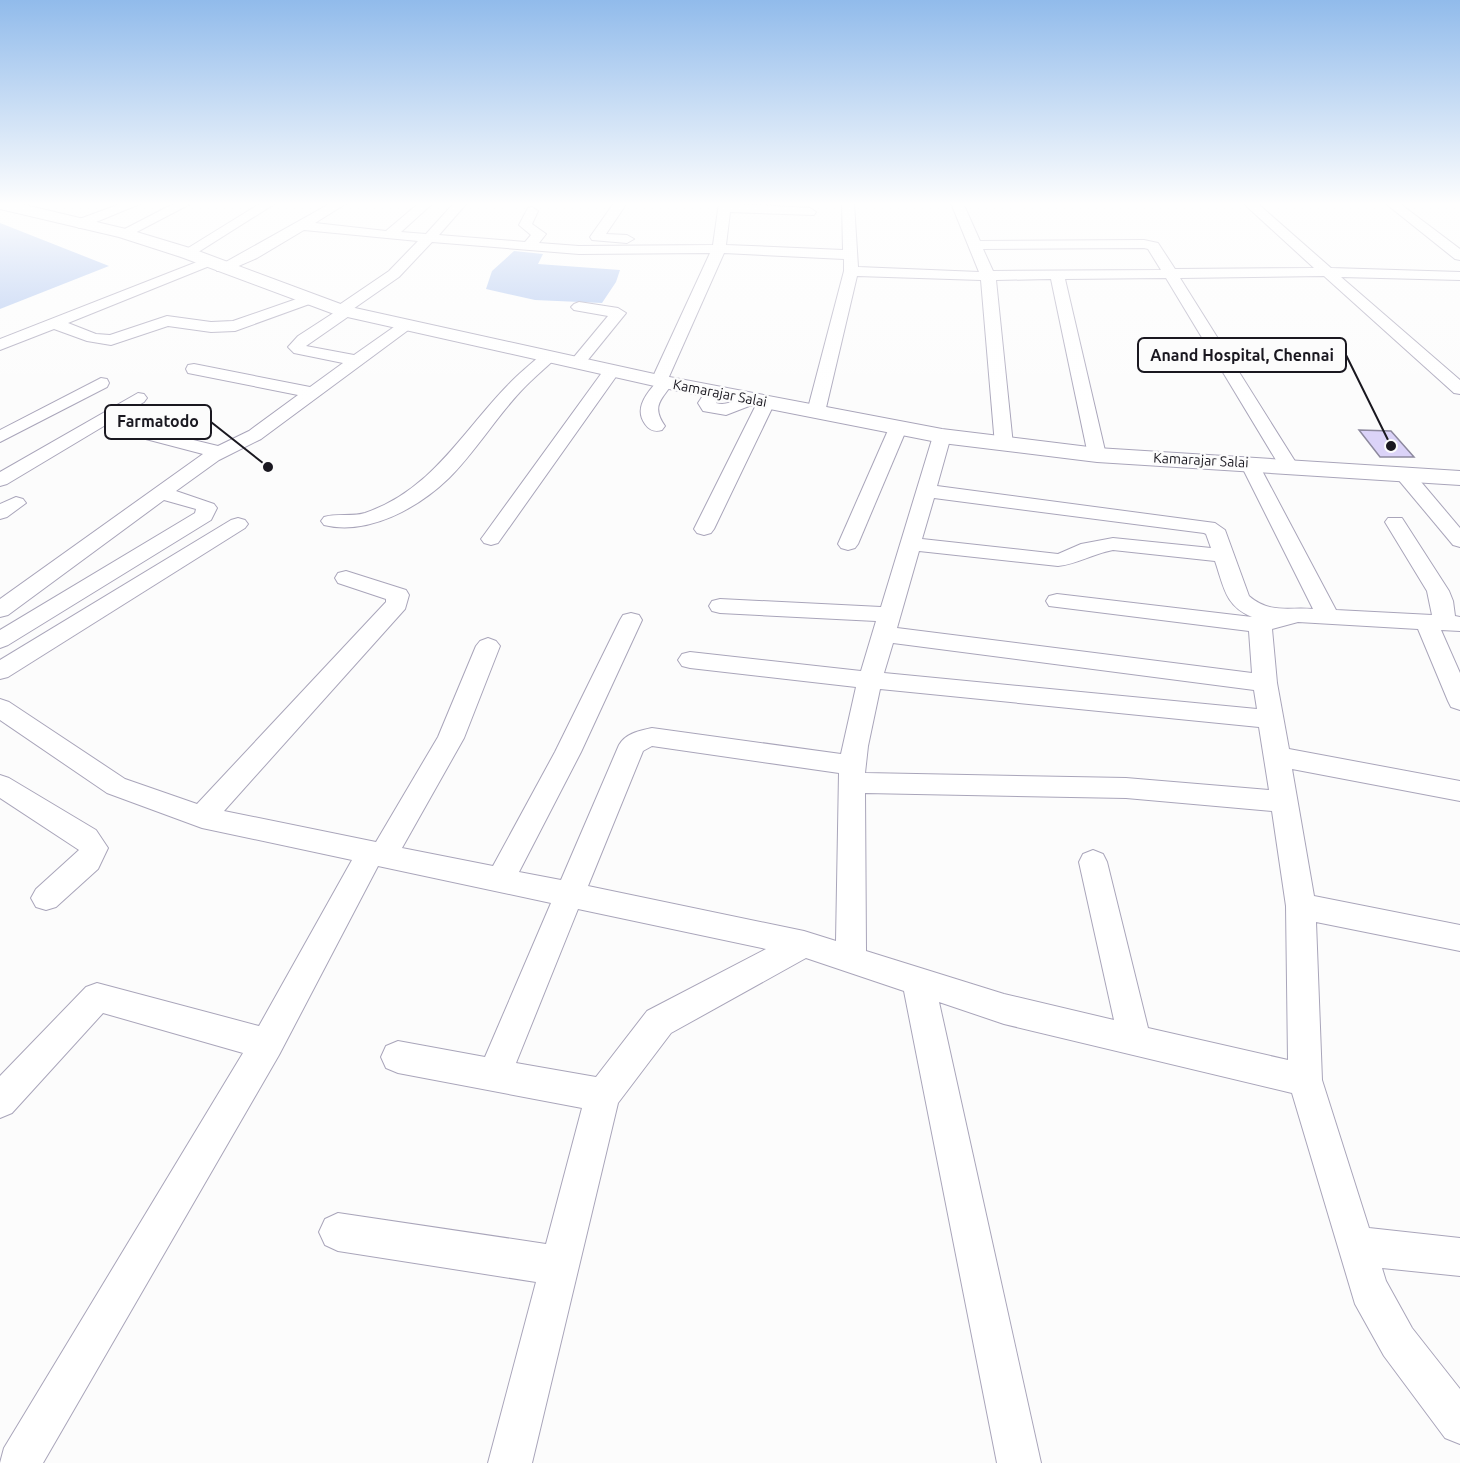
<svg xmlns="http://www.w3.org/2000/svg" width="1460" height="1463" font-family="Ubuntu,sans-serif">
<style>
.water{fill:#afc6f0}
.building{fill:#dbd3f8;stroke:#8d899e;stroke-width:1.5}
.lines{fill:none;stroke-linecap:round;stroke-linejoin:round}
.minor-casing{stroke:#a9a5ba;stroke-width:2}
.major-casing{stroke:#a9a5ba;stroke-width:2}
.minor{fill:#fff;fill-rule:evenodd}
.major{fill:#fff;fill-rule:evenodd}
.labels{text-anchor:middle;stroke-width:5;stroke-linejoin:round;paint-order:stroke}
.far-street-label{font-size:14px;fill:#1a1820;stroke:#fcfcfc}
.leader{fill:none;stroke:#1a1820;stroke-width:2}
.callout-dot{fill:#1a1820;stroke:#fcfcfc;stroke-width:2}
.callout{fill:#fcfcfc;stroke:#1a1820;stroke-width:2}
.callout-label{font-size:16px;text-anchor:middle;font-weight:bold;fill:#1a1820}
</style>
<rect width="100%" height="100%" fill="#fcfcfc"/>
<g class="water">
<polygon points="0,223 109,266 0,309"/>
<polygon points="514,251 543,254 538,264 620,270 616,282 602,303 535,300 486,289 492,271"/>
</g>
<polygon class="building" points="1359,430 1391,431 1414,457 1380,457"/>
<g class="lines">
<defs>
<g id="minor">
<polygon points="123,203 142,203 84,227 79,228 73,224 74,221"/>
<polygon points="175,203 192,203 129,236 124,237 117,233"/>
<polygon points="261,203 276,203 192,256 182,256 180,253"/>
<path d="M331,203H347L315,223L386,231L419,203H433L401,232L426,234L454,203H467L439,235L525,242L531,235L519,225L528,208L532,207L538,211L532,224L546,234L539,243L579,246L713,245L719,203L810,208L816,212L814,215L730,212L726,245L843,250L842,203H854L858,267L979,272L951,203H963L980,241L1144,240L1158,243L1175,269L1314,268L1243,203H1257L1331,268L1460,272V280L1341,277L1460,380V394L1454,393L1324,276L1180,278L1298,466L1296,470H1282L1166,278L1065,279L1106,455L1104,459H1090L1088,455L1051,279L996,280L1013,445L1011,449H997L995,445L981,280L857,276L825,412L822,416H810L807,412L844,271V259L724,253L668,379L673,383C661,400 651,406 665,426L662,430C655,432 650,431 645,424C635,410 644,397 654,385L651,381L710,253L579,254L432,242L399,277L353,309L355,311L352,314L306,346L354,355L401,322H411L414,325L411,328L261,439L219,460L176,491L214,504L217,508L211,520L8,645L0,648V630L195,513L196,509L164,500L8,615L0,617V599L203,454L142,438L139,434L142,430L148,429L218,446L249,431L298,395L188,373L186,369L188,365L194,364L310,387L343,363L294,353L288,347L298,336L335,312L336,307L389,271L418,241L304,230L257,258L227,271H217L215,268ZM1144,248L1148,249L1161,270L993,271L983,249Z"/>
<polygon points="614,203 627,203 606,234 627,235 634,239 627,243 592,240 590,237"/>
<polygon points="1385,203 1399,203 1460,249 1460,260 1455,259"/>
<polygon points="207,258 212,259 214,262 212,265 68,323 96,334 110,335 167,316 211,322 233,321 305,296 315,296 317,299 315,302 235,331 211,332 168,326 111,345 87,341 54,329 0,350 0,339"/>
<polygon points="579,302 618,308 626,313 583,366 577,368 569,363 608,316 574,310 571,307 574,304"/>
<path d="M548,352L554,354L556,357L554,360C542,371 530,381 520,392C495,419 475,452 449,478C418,508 368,536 324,525L321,521L324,517C337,513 352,517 365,513C432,490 462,432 508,385C518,374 531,364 542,354Z"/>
<polygon points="612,366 620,371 498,543 491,545 484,543 481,539 484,535 606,367"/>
<polygon points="101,378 107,379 109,383 107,387 0,442 0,430"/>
<path d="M714,387L720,388L723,392L716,403C729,407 738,397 751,394L760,399L772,398L775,402L714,529L711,533L704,535L697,533L694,529L757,403L726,415L703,411L698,403L708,388Z"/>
<polygon points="138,393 144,394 147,398 144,402 7,484 0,486 0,472"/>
<polygon points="898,423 904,424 907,428 858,544 855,548 848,550 841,548 838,544 889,428 892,424"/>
<path d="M942,431L948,432L951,436L937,486L1215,523L1225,530L1249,596C1270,614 1288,607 1313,609L1240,463L1242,459H1256L1258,463L1336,610L1432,615L1427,591L1385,522L1388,518H1402L1449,591L1453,601L1455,616L1460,617V631L1441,630L1460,673V710L1451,707L1448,701L1418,629L1298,622L1272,629L1277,683L1289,749L1460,781V801L1292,769L1314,896L1460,925V951L1316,922L1322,1080L1369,1228L1460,1238V1276L1382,1268L1386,1281L1412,1328L1460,1389V1444L1445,1438L1384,1356L1355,1304L1292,1093L1004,1024L939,1002L1041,1463H997L904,991L806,958L671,1033L618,1103L532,1463H488L536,1282L338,1251L325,1245L319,1232L325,1219L338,1213L546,1244L582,1108L398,1073L386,1068L381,1057L386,1046L398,1041L485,1057L551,903L378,866L279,1055L43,1463H0L4,1448L243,1053L103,1013L12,1113L0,1118V1076L86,987L97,983L259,1026L352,860L202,828L107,793L0,720V699L9,702L125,779L197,804L386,602V599L338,583L335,578L338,573L346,571L406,590L409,595L405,609L224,811L376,842L438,737L476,646L480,641L488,638L496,641L500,646L464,738L402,848L493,866L555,752L620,620L623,615L631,613L639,615L642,620L581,752L519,872L561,880L619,745C626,733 639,731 652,728L841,754L856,687L690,668L682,666L678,660L682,654L690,652L861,671L876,621L720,613L712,611L709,606L712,601L720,599L881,607L933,436L936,432ZM934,498L1204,533L1206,534L1211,548L1113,538L1081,544L1058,554L922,539ZM1113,550L1215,561C1224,587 1225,606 1252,617L1057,594L1049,596L1046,601L1049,606L1249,631L1252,673L897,628L919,551L1058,566C1078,564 1092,554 1113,550ZM893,643L1254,690L1257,709L884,673ZM880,689L1259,727L1269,790L1126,778L865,773L868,746ZM652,746L839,773L836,941L804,931L588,886L643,751ZM865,793L1126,798L1272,811L1286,906L1288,1060L1148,1028L1107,862L1103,854L1093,850L1083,854L1079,862L1114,1020L1004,994L866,951ZM578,909L766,949L647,1011L596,1077L516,1063Z"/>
<polygon points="1404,468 1411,470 1460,528 1460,547 1453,545 1397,478 1394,474 1397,470"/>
<polygon points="16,497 23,499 26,503 7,517 0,519 0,504"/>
<polygon points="238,518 245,520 248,524 245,528 8,677 0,679 0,660 231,520"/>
<polygon points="0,775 9,778 96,830 108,848 98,869 56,907 46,910 36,907 31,898 36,889 79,850 0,798"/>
</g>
<polygon id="major" points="0,203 17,203 130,230 193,249 346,306 659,375 942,429 1097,448 1460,471 1460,485 1097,462 942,443 659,387 334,314 181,257 119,237 0,209"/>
</defs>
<use href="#minor" class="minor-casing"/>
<use href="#major" class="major-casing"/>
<use href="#minor" class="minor"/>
<use href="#major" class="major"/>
</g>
<linearGradient id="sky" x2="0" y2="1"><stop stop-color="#91bbeb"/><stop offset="0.5" stop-color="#fefefe"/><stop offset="1" stop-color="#fefefe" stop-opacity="0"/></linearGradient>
<rect width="1460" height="408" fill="url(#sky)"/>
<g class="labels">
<g class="far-street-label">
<text transform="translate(720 393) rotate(11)" y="5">Kamarajar Salai</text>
<text transform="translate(1201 460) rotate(3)" y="5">Kamarajar Salai</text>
</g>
</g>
<path class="leader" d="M1391 446L1346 355M268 467L211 422"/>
<g class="callout-dot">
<circle cx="1391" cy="446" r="6"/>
<circle cx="268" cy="467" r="6"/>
</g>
<g class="callout">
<rect x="1138" y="338" width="208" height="34" rx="6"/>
<rect x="105" y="405" width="106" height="34" rx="6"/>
</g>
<g class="callout-label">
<text x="1242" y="361">Anand Hospital, Chennai</text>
<text x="158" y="427">Farmatodo</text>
</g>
</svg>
